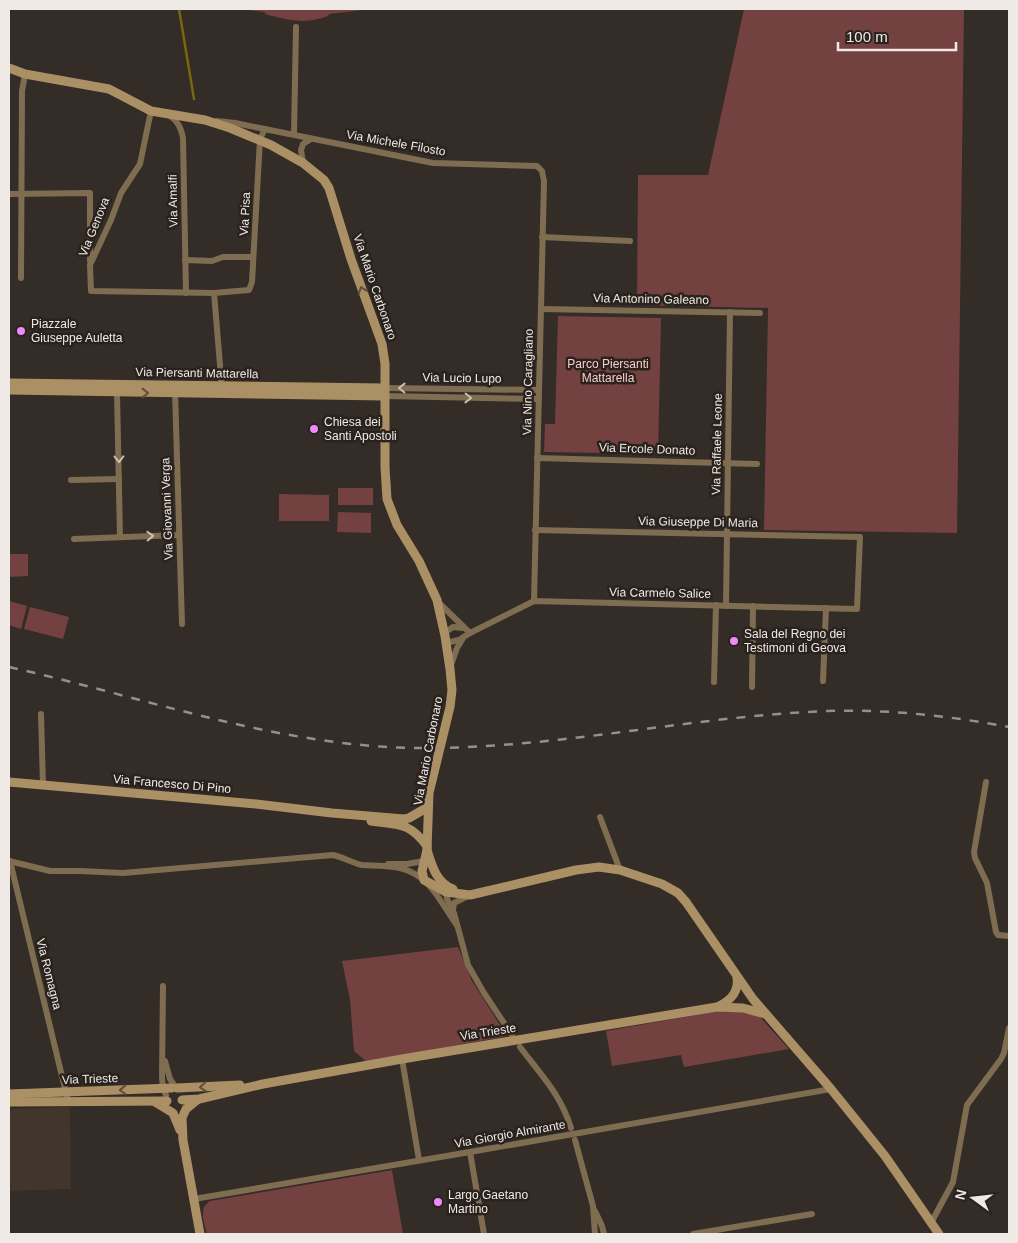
<svg xmlns="http://www.w3.org/2000/svg" width="1018" height="1243" font-family="Helvetica,sans-serif">
<style>
.built{fill:#42352b}
.green{fill:#744141}
.lines{fill:none;stroke-linecap:round;stroke-linejoin:round}
.stream{stroke:#776712;stroke-width:2.5}
.street{stroke:#7f6d52;stroke-width:6}
.secondary{stroke:#ac9065;stroke-width:9}
.rail{stroke:#96908b;stroke-width:2.5;stroke-dasharray:9 9;stroke-linecap:butt}
.oneway{stroke:#5e4e3a}
.oneway2{stroke:#c8beb2}
.poi-dot{fill:#ec8cfa;stroke:#2a221d;stroke-width:2}
.labels{text-anchor:middle;stroke-width:5;stroke-linejoin:round;paint-order:stroke}
.street-label{font-size:12px;fill:#efeae6;stroke:#2a221d}
.poi-label{font-size:12px;fill:#efeae6;stroke:#2a221d;text-anchor:start}
.park-label{font-size:12px;fill:#facccb;stroke:#2a221d}
</style>
<rect width="100%" height="100%" fill="#342c26"/>
<polygon class="built" points="70,1107 71,1189 9,1191 9,1109"/>
<g class="green">
<path d="M239,9H371L329,14L328,16C324,17 320,19 317,19C301,24 280,18 265,14V12Z"/>
<polygon points="744,9 964,9 957,533 764,530 768,308 637,305 638,175 708,175"/>
<polygon points="558,316 661,318 658,454 544,452 545,424 555,424"/>
<rect x="338" y="488" width="35" height="17"/>
<polygon points="279,494 329,495 329,521 279,521"/>
<polygon points="338,512 371,513 371,533 337,532"/>
<polygon points="9,554 28,554 28,576 9,577"/>
<polygon points="9,601 27,606 21,629 9,625"/>
<polygon points="30,607 69,617 63,639 24,629"/>
<polygon points="458,947 472,981 507,1036 367,1062 354,1051 350,1000 342,961"/>
<polygon points="725,1010 749,1013 760,1017 789,1049 684,1067 681,1055 612,1066 606,1031"/>
<path d="M392,1170L403,1234H207C204,1222 198,1208 210,1201Z"/>
</g>
<g class="lines">
<polyline class="stream" points="179,9 194,99"/>
<g class="street">
<polyline points="151,111 140,164 121,193 111,220 90,265 91,291 214,293 249,290 252,282 260,139 265,129"/>
<path d="M169,115C178,121 181,128 183,138L186,293"/>
<polyline points="217,121 235,123 433,163 537,166 542,171 544,181 534,601"/>
<polyline points="294,134 296,27"/>
<polyline points="303,163 301,150 303,144 311,139"/>
<polyline points="9,194 90,193 90,261"/>
<polyline points="542,237 630,241"/>
<polyline points="185,260 212,261 223,257 253,257"/>
<polyline points="21,278 22,91 25,74"/>
<polyline points="214,293 222,389"/>
<polyline points="541,309 760,313"/>
<polyline points="384,388 539,390"/>
<polyline points="119,389 117,393 120,537"/>
<polyline points="175,391 182,624"/>
<polyline points="384,396 539,399"/>
<polyline points="537,458 757,464"/>
<polyline points="71,480 119,479"/>
<polyline points="74,539 179,535"/>
<polyline points="437,601 470,633"/>
<polyline points="726,606 730,312"/>
<polyline points="445,636 447,631 453,627 463,628"/>
<polyline points="446,640 450,642 459,640 470,633 534,601 857,609 860,537 535,530"/>
<polyline points="451,665 457,648 463,638"/>
<polyline points="823,681 826,608"/>
<polyline points="714,682 716,605"/>
<polyline points="752,687 753,606"/>
<polyline points="41,714 43,785"/>
<polyline points="986,782 974,852 975,858 987,883 996,932 998,935 1009,936"/>
<polyline points="600,817 620,870"/>
<path d="M9,861L50,871H80L123,873L333,855C343,857 352,863 362,865C378,866 397,865 411,872C432,881 443,906 456,924"/>
<polyline points="10,861 68,1101"/>
<polyline points="388,864 407,864 424,861 428,862"/>
<polyline points="446,889 447,899 454,913 468,965 484,993 512,1035"/>
<polyline points="453,910 454,903 470,895"/>
<polyline points="163,986 162,1077 163,1089 166,1095"/>
<path d="M520,1047C541,1075 560,1093 571,1128"/>
<polyline points="402,1059 419,1160"/>
<polyline points="165,1061 170,1079 176,1088"/>
<polyline points="575,1140 593,1206 595,1234"/>
<polyline points="470,1152 484,1234"/>
<polyline points="194,1199 470,1152 831,1089"/>
<polyline points="595,1211 602,1226 604,1234"/>
<polyline points="931,1223 953,1182 967,1105 1001,1059 1004,1053 1009,1028"/>
<polyline points="693,1234 812,1214"/>
</g>
<g class="secondary">
<polyline points="9,68 25,74 109,89 151,111 205,120 230,128 271,145 303,163 324,180 329,188 351,259 382,344 385,364 385,467 387,499 397,525 419,561 437,600 445,636 450,669 452,690 450,707 429,793 427,850 422,871 424,880 446,892 470,895 576,870 599,867 620,870 662,884 678,893 686,902 753,999 831,1089 885,1156 939,1234"/>
<polyline points="9,383 384,388"/>
<polyline points="9,390 384,396"/>
<polyline points="9,782 256,804 332,813 404,819 409,818 428,807"/>
<path d="M371,821C399,825 409,822 427,846"/>
<path d="M427,850C432,865 436,883 453,889"/>
<path d="M719,1006C732,1000 739,990 737,977"/>
<polyline points="177,1088 240,1085"/>
<polyline points="9,1094 172,1088"/>
<polyline points="182,1100 199,1099 263,1084 402,1059 717,1007 743,1008 765,1014"/>
<polyline points="197,1100 186,1109 182,1118 183,1140 200,1234"/>
<polyline points="9,1102 167,1101"/>
<polyline points="155,1102 173,1113 180,1130"/>
</g>
<path class="rail" d="M9,667C148,698 287,750 432,748C565,747 695,716 827,711C888,709 950,716 1009,727"/>
</g>
<defs><path id="oneway-chevron" d="M-2-3.5L2.5 0L-2 3.5" fill="none" stroke-width="1.6" stroke-linecap="round" stroke-linejoin="round" transform="scale(1.25)"/></defs>
<g class="oneway">
<use href="#oneway-chevron" transform="translate(362 290) rotate(-110)"/>
<use href="#oneway-chevron" transform="translate(145 393)"/>
<use href="#oneway-chevron" transform="translate(203 1087) rotate(176)"/>
<use href="#oneway-chevron" transform="translate(123 1090) rotate(178)"/>
</g>
<g class="oneway2">
<use href="#oneway-chevron" transform="translate(402 388) rotate(-179)"/>
<use href="#oneway-chevron" transform="translate(468 398) rotate(1)"/>
<use href="#oneway-chevron" transform="translate(119 459) rotate(89)"/>
<use href="#oneway-chevron" transform="translate(150 536) rotate(-2)"/>
</g>
<g class="poi-dot">
<circle cx="21" cy="331" r="5"/>
<circle cx="314" cy="429" r="5"/>
<circle cx="734" cy="641" r="5"/>
<circle cx="438" cy="1202" r="5"/>
</g>
<g class="labels">
<g class="street-label">
<text transform="translate(396 143) rotate(10)" y="4">Via Michele Filosto</text>
<text transform="translate(173 201) rotate(-91)" y="4">Via Amalfi</text>
<text transform="translate(245 214) rotate(-87)" y="4">Via Pisa</text>
<text transform="translate(94 227) rotate(-68)" y="4">Via Genova</text>
<text transform="translate(375 287) rotate(71)" y="4">Via Mario Carbonaro</text>
<text transform="translate(651 299) rotate(1)" y="4">Via Antonino Galeano</text>
<text transform="translate(197 373) rotate(1)" y="4">Via Piersanti Mattarella</text>
<text transform="translate(462 378) rotate(1)" y="4">Via Lucio Lupo</text>
<text transform="translate(528 382) rotate(-89)" y="4">Via Nino Caragliano</text>
<text transform="translate(717 444) rotate(-89)" y="4">Via Raffaele Leone</text>
<text transform="translate(647 449) rotate(2)" y="4">Via Ercole Donato</text>
<text transform="translate(167 509) rotate(-92)" y="4">Via Giovanni Verga</text>
<text transform="translate(698 522) rotate(1)" y="4">Via Giuseppe Di Maria</text>
<text transform="translate(660 593) rotate(1)" y="4">Via Carmelo Salice</text>
<text transform="translate(428 751) rotate(-79)" y="4">Via Mario Carbonaro</text>
<text transform="translate(172 784) rotate(5)" y="4">Via Francesco Di Pino</text>
<text transform="translate(49 974) rotate(76)" y="4">Via Romagna</text>
<text transform="translate(488 1032) rotate(-9)" y="4">Via Trieste</text>
<text transform="translate(90 1079) rotate(-2)" y="4">Via Trieste</text>
<text transform="translate(510 1134) rotate(-10)" y="4">Via Giorgio Almirante</text>
</g>
<g class="poi-label">
<text x="31" y="328">Piazzale<tspan x="31" dy="14">Giuseppe Auletta</tspan></text>
<text x="324" y="426">Chiesa dei<tspan x="324" dy="14">Santi Apostoli</tspan></text>
<text x="744" y="638">Sala del Regno dei<tspan x="744" dy="14">Testimoni di Geova</tspan></text>
<text x="448" y="1199">Largo Gaetano<tspan x="448" dy="14">Martino</tspan></text>
</g>
<g class="park-label">
<text x="608" y="368">Parco Piersanti<tspan x="608" dy="14">Mattarella</tspan></text>
</g>
</g>
<rect width="1018" height="1243" fill="none" stroke="#efeae6" stroke-width="20"/>
<g transform="translate(973 1198) rotate(285)" stroke="#2a221d" stroke-width="4" paint-order="stroke">
<path d="M0-4L9 19L0 12L-9 19Z" fill="#efeae6"/>
<text y="-8" font-size="14" font-weight="bold" text-anchor="middle" fill="#efeae6">N</text>
</g>
<path d="M838 42v8h118v-8" fill="none" stroke="#efeae6" stroke-width="2.5"/>
<text x="846" y="42" font-size="15" fill="#efeae6" stroke="#2a221d" stroke-width="4" paint-order="stroke">100 m</text>
</svg>
